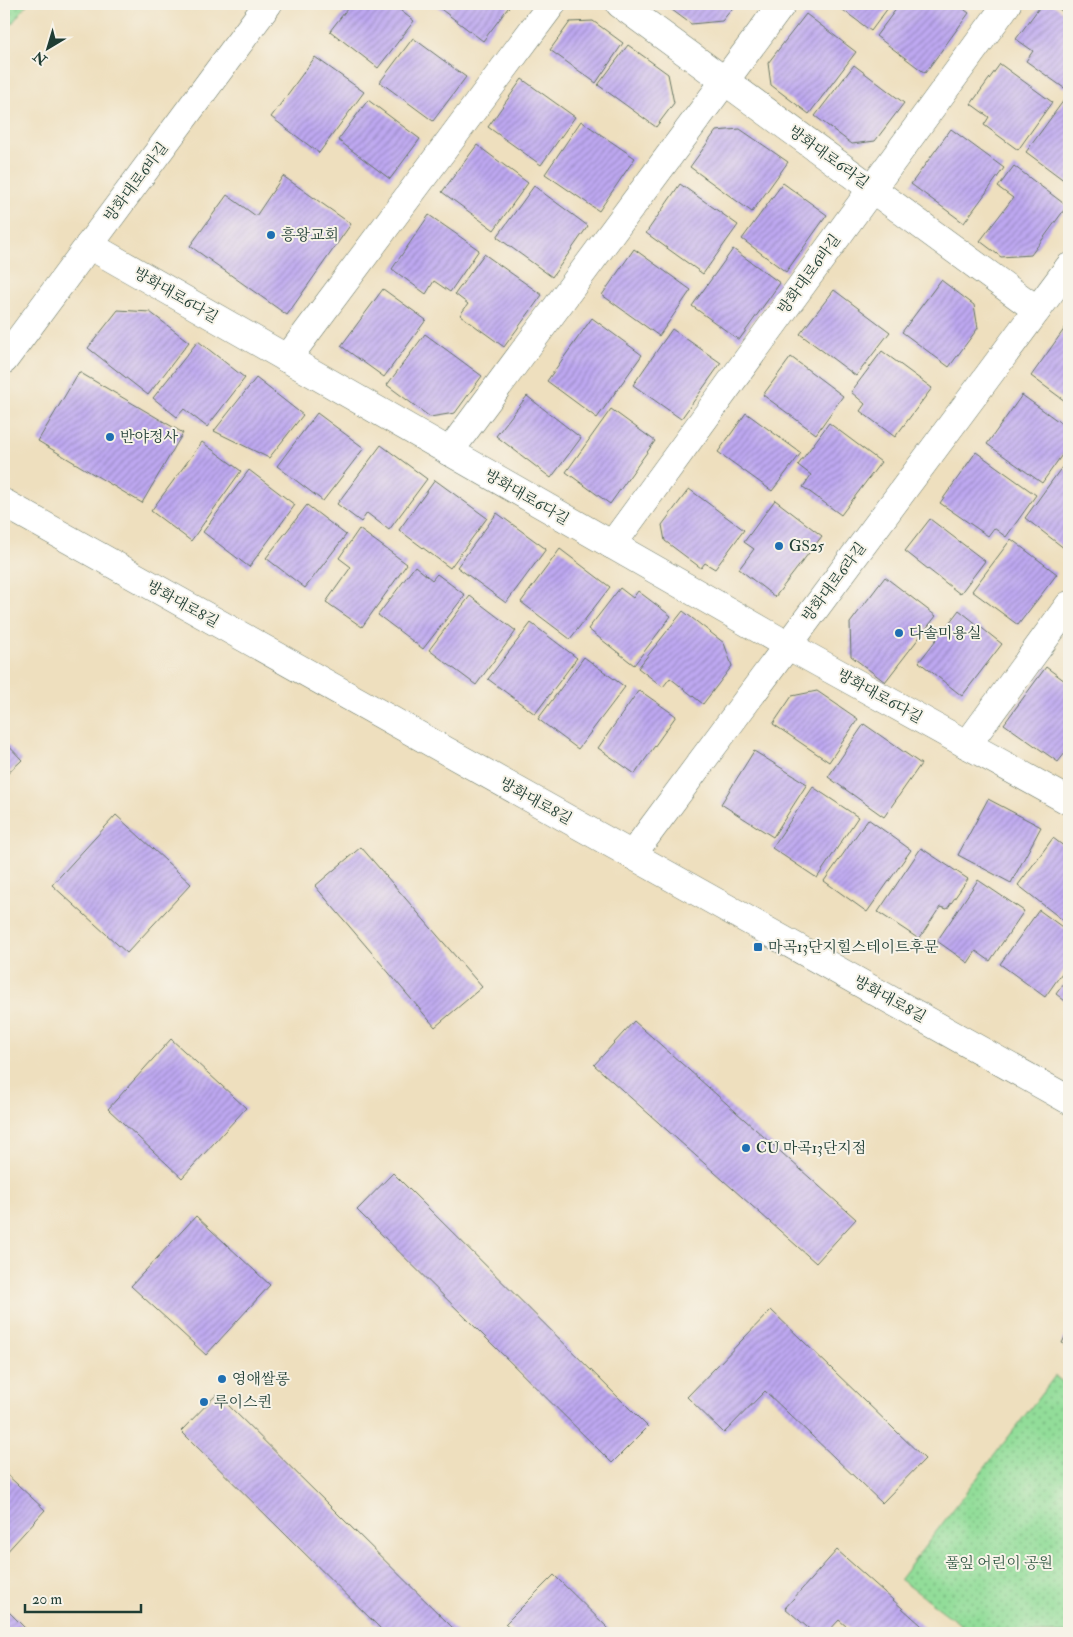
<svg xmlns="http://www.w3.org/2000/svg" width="1073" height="1637" font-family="'IM FELL Double Pica','Noto Serif KR',serif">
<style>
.park{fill:url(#park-dots);stroke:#588d66}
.building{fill:url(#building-hatch)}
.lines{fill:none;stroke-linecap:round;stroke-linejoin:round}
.minor-casing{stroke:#677664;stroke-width:29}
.tertiary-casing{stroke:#677664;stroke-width:29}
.minor{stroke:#fff;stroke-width:28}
.tertiary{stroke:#fff;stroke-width:28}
.poi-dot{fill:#1f6fb2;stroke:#f7f3e8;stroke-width:2}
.labels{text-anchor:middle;stroke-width:4;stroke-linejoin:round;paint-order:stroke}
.street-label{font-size:15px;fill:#1f3d34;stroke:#f7f3e8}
.poi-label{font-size:15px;fill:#1f3d34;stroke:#f7f3e8;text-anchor:start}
.park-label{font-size:15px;fill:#365d48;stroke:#f7f3e8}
</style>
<defs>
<pattern id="park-dots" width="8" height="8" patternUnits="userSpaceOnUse" patternTransform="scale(1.25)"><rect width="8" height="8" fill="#92dd99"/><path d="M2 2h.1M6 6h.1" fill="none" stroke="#77b47e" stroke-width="1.8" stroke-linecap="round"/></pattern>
<pattern id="building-hatch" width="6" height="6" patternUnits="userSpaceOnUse" patternTransform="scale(1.25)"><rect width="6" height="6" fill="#bea8f1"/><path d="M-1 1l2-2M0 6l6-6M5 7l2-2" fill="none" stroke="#9a8ac4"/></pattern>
</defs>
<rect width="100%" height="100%" fill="#f7f3e8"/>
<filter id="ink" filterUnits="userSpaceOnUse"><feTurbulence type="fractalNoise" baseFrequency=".02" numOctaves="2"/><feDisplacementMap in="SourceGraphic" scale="10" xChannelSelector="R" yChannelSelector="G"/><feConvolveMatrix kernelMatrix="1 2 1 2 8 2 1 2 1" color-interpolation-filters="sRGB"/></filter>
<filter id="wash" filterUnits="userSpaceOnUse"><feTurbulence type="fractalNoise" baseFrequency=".0096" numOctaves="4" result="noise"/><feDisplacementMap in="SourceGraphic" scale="20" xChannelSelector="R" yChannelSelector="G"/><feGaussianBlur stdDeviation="1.12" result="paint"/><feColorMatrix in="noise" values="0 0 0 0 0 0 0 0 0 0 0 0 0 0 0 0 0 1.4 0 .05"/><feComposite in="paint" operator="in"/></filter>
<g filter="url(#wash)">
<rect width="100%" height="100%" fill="#eedfbe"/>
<g class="park">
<polygon points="4,4 27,4 4,34"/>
<polygon points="1055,1376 1069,1387 1069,1633 972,1633 900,1579"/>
</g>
<g id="blocks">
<g class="building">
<polygon points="351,4 392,4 414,21 378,68 330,31"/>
<polygon points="434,4 511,4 483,41"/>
<polygon points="670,4 736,4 722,21 691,24 668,7"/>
<polygon points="835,4 891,4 871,31"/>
<polygon points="900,4 957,4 969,13 925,73 876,36"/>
<polygon points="1042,4 1052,4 1069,16 1069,81 1064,88 1026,61 1033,51 1016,39"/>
<polygon points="806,14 856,52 809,114 771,85 768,63"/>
<polygon points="593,21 623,43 596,83 550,50 570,22"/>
<polygon points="413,38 466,77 433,121 380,82"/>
<polygon points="628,45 668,74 674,103 656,127 598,85"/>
<polygon points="315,57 364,92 319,153 271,117"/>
<polygon points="1000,64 1052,102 1018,150 984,125 989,117 971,104"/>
<polygon points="854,65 904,103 875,141 852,144 815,116"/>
<polygon points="522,79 575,117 541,165 488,127"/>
<polygon points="368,100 420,139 390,179 338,140"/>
<polygon points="1064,100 1069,103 1069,184 1026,152"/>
<polygon points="581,121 635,158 599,211 545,174"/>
<polygon points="740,129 788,162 752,212 690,167 716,131"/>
<polygon points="951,129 1004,168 964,223 911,184"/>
<polygon points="477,145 528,183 494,230 442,192"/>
<polygon points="1014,166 1067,206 1031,255 1001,257 980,241 1013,198 998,187"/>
<polygon points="283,176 351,224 287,315 190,246 227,195 256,216"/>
<polygon points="783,183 827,215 786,272 742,239"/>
<polygon points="680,184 738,225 703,274 646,233"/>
<polygon points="534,186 588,226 552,277 497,237"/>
<polygon points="429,215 479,250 450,292 434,281 426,294 392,269"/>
<polygon points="634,249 691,290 659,336 602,295"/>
<polygon points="733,249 780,283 739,340 692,306"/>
<polygon points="484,254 542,295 504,347 460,315 468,304 455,294"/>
<polygon points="941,280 974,305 978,328 949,367 902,332"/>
<polygon points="383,289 426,320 384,377 341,346"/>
<polygon points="834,290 890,332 856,376 800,334"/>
<polygon points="118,310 150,312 189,342 148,395 88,348"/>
<polygon points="592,318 642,355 597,418 547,381"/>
<polygon points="1065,328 1069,331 1069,404 1031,376"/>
<polygon points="672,329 721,363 681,419 633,385"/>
<polygon points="425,334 482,376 455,413 430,417 387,385"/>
<polygon points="198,341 245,378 207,427 184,409 177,417 153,398"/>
<polygon points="882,351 932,388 895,437 860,411 865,404 851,392"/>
<polygon points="791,357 843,396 816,434 763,395"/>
<polygon points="79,372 183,433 142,503 38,441"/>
<polygon points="256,378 303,415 269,458 214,431"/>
<polygon points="1022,395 1069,429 1069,445 1042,483 987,444"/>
<polygon points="527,396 581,438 551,478 496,436"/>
<polygon points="611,409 655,441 610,504 566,472"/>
<polygon points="317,413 364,448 323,501 277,466"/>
<polygon points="746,413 801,453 772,491 718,452"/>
<polygon points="829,423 881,462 841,515 803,487 811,475 798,465"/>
<polygon points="202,442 241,471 191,541 151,511"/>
<polygon points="381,445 427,479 389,530 367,513 361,522 337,504"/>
<polygon points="976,452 1036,495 1006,537 994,528 988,536 940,503"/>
<polygon points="1062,467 1069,472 1069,552 1025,518"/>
<polygon points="249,470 295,505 249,567 203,532"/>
<polygon points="435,480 487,518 450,568 399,530"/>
<polygon points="689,489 744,530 715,569 705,563 701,568 665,541 662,525"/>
<polygon points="775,500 822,536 775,597 739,569 754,549 744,542"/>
<polygon points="307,505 346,535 305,588 266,558"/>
<polygon points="497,513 546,549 506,603 457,567"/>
<polygon points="930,519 985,561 960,594 905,551"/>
<polygon points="359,529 407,564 362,627 326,602 351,567 339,558"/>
<polygon points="1011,539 1057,574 1018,625 972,591"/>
<polygon points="560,549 610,587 570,639 521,602"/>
<polygon points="415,566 432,580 437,574 465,595 423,649 378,615"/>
<polygon points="885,577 936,616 885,682 851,656 850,623"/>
<polygon points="620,588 633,598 638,591 671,616 634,665 588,629"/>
<polygon points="470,596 516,631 476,685 429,650"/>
<polygon points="959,610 1002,644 962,696 919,662"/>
<polygon points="683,611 724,643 732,666 703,704 670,678 663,687 638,668"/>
<polygon points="531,623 577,658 535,714 488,679"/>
<polygon points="584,657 625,687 578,749 538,719"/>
<polygon points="1046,667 1069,684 1069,748 1058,762 1004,724"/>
<polygon points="639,690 676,716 635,774 598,748"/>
<polygon points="817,691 858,719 829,762 773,724 792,696"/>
<polygon points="864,724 921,764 884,817 828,777"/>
<polygon points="4,741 22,760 4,777"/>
<polygon points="754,751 807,784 773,837 721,804"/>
<polygon points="813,787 858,817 817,878 772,848"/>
<polygon points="988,799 1041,827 1011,883 958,855"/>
<polygon points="116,815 191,884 127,953 52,885"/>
<polygon points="868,819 911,850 867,912 824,881"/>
<polygon points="1053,838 1069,850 1069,925 1018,885"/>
<polygon points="361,847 482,987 435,1027 315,886"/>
<polygon points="921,848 968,879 947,909 940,907 919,939 878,912"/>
<polygon points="978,880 1024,911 990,961 976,951 968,963 937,941"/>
<polygon points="1039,910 1069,932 1069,963 1045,997 1000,964"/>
<polygon points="1069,976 1069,1004 1056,994"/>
<polygon points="634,1021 856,1219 816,1263 594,1065"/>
<polygon points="171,1039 246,1108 182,1178 108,1109"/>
<polygon points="393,1173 648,1427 612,1463 357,1210"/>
<polygon points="196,1216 270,1285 206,1355 131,1286"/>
<polygon points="771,1310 925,1459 882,1503 765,1391 724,1433 687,1397"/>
<polygon points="1069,1329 1069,1347 1062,1343"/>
<polygon points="217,1394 458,1633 385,1633 181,1431"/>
<polygon points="4,1472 45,1510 4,1555"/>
<polygon points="837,1550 930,1633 854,1633 839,1620 827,1633 814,1633 785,1608"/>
<polygon points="554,1575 613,1633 515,1633 505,1624"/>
<polygon points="4,1607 30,1633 4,1633"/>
</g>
</g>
</g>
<g filter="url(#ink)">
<use href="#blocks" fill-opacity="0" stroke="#677664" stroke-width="1"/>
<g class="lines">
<defs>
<g id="minor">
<polyline points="620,4 1037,310"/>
<polyline points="89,245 787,645 1069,801"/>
<polyline points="287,359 552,4"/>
<polyline points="449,452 782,4"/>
<polyline points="612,545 1007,4"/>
<polyline points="967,745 1069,605"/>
<polyline points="632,855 1069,267"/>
</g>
<g id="tertiary">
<polyline points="4,360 268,4"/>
<polyline points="4,503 1069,1100"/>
</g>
</defs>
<use href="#minor" class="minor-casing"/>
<use href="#tertiary" class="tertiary-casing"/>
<use href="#minor" class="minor"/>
<use href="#tertiary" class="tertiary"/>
</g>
</g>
<g class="poi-dot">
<circle cx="271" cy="235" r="5"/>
<circle cx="110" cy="437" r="5"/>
<circle cx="779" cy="546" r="5"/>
<circle cx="899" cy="633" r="5"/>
<rect x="753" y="942" width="10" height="10" rx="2.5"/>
<circle cx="746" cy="1148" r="5"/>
<circle cx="222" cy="1379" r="5"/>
<circle cx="204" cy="1402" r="5"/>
</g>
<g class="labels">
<g class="street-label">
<text transform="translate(829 157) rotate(36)" y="5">방화대로6라길</text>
<text transform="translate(136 182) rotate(-53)" y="5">방화대로6바길</text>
<text transform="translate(809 274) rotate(-54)" y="5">방화대로6바길</text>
<text transform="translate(176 295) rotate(30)" y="5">방화대로6다길</text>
<text transform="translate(527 497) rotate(30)" y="5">방화대로6다길</text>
<text transform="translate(834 582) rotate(-53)" y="5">방화대로6라길</text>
<text transform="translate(183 604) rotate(29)" y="5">방화대로8길</text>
<text transform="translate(880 696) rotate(29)" y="5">방화대로6다길</text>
<text transform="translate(536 801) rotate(29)" y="5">방화대로8길</text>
<text transform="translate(890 999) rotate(29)" y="5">방화대로8길</text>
</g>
<g class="poi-label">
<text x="281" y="240">흥왕교회</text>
<text x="120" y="442">반야정사</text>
<text x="789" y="551">GS25</text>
<text x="909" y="638">다솔미용실</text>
<text x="768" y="952">마곡13단지힐스테이트후문</text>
<text x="756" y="1153">CU 마곡13단지점</text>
<text x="232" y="1384">영애쌀롱</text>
<text x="214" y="1407">루이스퀸</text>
</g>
<g class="park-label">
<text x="999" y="1568">풀잎 어린이 공원</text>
</g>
</g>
<rect width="1073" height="1637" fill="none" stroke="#f7f3e8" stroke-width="20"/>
<g transform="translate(48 48) rotate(218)" stroke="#f7f3e8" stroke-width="4" paint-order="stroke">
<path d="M0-4L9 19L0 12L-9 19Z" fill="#1f3d34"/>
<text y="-8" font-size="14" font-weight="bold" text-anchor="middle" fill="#1f3d34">N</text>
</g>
<path d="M25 1604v8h116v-8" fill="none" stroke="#1f3d34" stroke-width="2.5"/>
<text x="32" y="1604" font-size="15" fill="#1f3d34" stroke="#f7f3e8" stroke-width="4" paint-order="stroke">20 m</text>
</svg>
